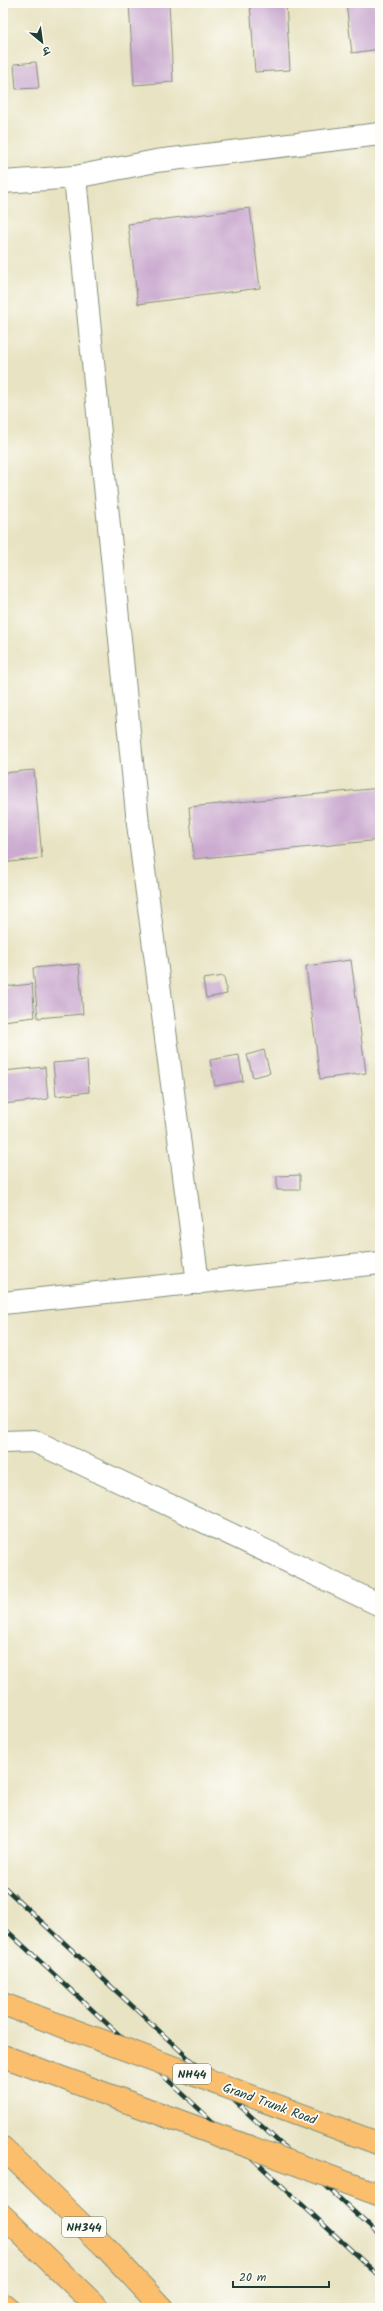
<svg xmlns="http://www.w3.org/2000/svg" width="383" height="2311" font-family="Kalam,'Playpen Sans Deva',sans-serif">
<style>
.building{fill:#cbabd0}
.lines{fill:none;stroke-linecap:round;stroke-linejoin:round}
.street-casing{stroke:#84907b;stroke-width:24}
.highway-casing{stroke:#84907b;stroke-width:24}
.street{stroke:#fff;stroke-width:22}
.highway{stroke:#fabe6d;stroke-width:22}
.rail-casing{stroke:#1f3d34;stroke-width:4.5}
.rail{stroke:#fdfcf7;stroke-width:3;stroke-dasharray:9;stroke-linecap:butt}
.highway-bridge-casing{stroke:#84907b;stroke-width:24;stroke-linecap:butt}
.highway-bridge{stroke:#fabe6d;stroke-width:22}
.labels{text-anchor:middle;stroke-width:3.5;stroke-linejoin:round;paint-order:stroke}
.shield{fill:#fdfcf7;stroke:#62766e;stroke-width:1}
.shield-label{font-size:12px;font-weight:bold;fill:#1f3d34}
.street-label{font-size:13px;fill:#1f3d34;stroke:#fdfcf7}
</style>
<rect width="100%" height="100%" fill="#fdfcf7"/>
<filter id="ink" filterUnits="userSpaceOnUse"><feTurbulence type="fractalNoise" baseFrequency=".025" numOctaves="2"/><feDisplacementMap in="SourceGraphic" scale="8" xChannelSelector="R" yChannelSelector="G"/><feConvolveMatrix kernelMatrix="1 2 1 2 8 2 1 2 1" color-interpolation-filters="sRGB"/></filter>
<filter id="wash" filterUnits="userSpaceOnUse"><feTurbulence type="fractalNoise" baseFrequency=".012" numOctaves="4" result="noise"/><feDisplacementMap in="SourceGraphic" scale="16" xChannelSelector="R" yChannelSelector="G"/><feGaussianBlur stdDeviation="0.9" result="paint"/><feColorMatrix in="noise" values="0 0 0 0 0 0 0 0 0 0 0 0 0 0 0 0 0 1.4 0 .05"/><feComposite in="paint" operator="in"/></filter>
<g filter="url(#wash)">
<rect width="100%" height="100%" fill="#e8e3c2"/>
<g id="blocks">
<g class="building">
<polygon points="129,3 169,3 173,82 134,85"/>
<polygon points="250,3 286,3 290,70 255,72"/>
<polygon points="346,3 378,3 380,49 352,53"/>
<polygon points="36,62 39,88 16,89 14,64"/>
<polygon points="250,208 260,288 138,304 128,224"/>
<polygon points="34,770 42,858 3,863 3,773"/>
<polygon points="380,788 380,840 194,859 189,807"/>
<polygon points="351,960 366,1073 320,1079 306,966"/>
<polygon points="79,964 83,1014 38,1018 33,968"/>
<polygon points="224,976 227,994 206,998 203,979"/>
<polygon points="32,984 35,1017 3,1021 3,987"/>
<polygon points="264,1050 270,1073 253,1077 247,1055"/>
<polygon points="239,1055 243,1081 215,1086 210,1060"/>
<polygon points="87,1060 89,1092 56,1096 53,1063"/>
<polygon points="45,1067 48,1099 3,1104 3,1071"/>
<polygon points="300,1175 300,1190 277,1190 277,1176"/>
</g>
</g>
</g>
<g filter="url(#ink)">
<use href="#blocks" fill-opacity="0" stroke="#84907b" stroke-width="1"/>
<g class="lines">
<defs>
<g id="street">
<polyline points="75,177 138,824 198,1283"/>
<polyline points="3,182 75,177 156,161 380,134"/>
<polyline points="3,1303 380,1263"/>
<polyline points="3,1442 34,1441 380,1605"/>
</g>
<g id="highway">
<polyline points="3,2148 105,2247 162,2308"/>
<polyline points="3,2216 98,2308"/>
<polyline points="3,2304 8,2308"/>
</g>
</defs>
<use href="#street" class="street-casing"/>
<use href="#highway" class="highway-casing"/>
<use href="#street" class="street"/>
<use href="#highway" class="highway"/>
<defs>
<g id="rail">
<polyline points="3,1886 380,2236"/>
<polyline points="3,1927 380,2277"/>
</g>
</defs>
<use href="#rail" class="rail-casing"/>
<use href="#rail" class="rail"/>
<defs>
<g id="highway-bridge">
<polyline points="3,2004 380,2144"/>
<polyline points="3,2056 380,2195"/>
</g>
</defs>
<use href="#highway-bridge" class="highway-bridge-casing"/>
<use href="#highway-bridge" class="highway-bridge"/>
</g>
</g>
<g class="labels">
<g class="shield">
<rect x="173" y="2064" width="38" height="20" rx="3"/>
<rect x="62" y="2217" width="44" height="20" rx="3"/>
</g>
<g class="shield-label">
<text x="192" y="2078">NH44</text>
<text x="84" y="2231">NH344</text>
</g>
<g class="street-label">
<text transform="translate(270 2103) rotate(20)" y="5">Grand Trunk Road</text>
</g>
</g>
<rect width="383" height="2311" fill="none" stroke="#fdfcf7" stroke-width="16"/>
<g transform="translate(42 42) rotate(151)" stroke="#fdfcf7" stroke-width="3" paint-order="stroke">
<path d="M0-3L7 15L0 10L-7 15Z" fill="#1f3d34"/>
<text y="-6" font-size="11" font-weight="bold" text-anchor="middle" fill="#1f3d34">उ</text>
</g>
<path d="M233 2281v6h96v-6" fill="none" stroke="#1f3d34" stroke-width="2"/>
<text x="239" y="2281" font-size="12" fill="#1f3d34" stroke="#fdfcf7" stroke-width="3" paint-order="stroke">20 m</text>
</svg>
